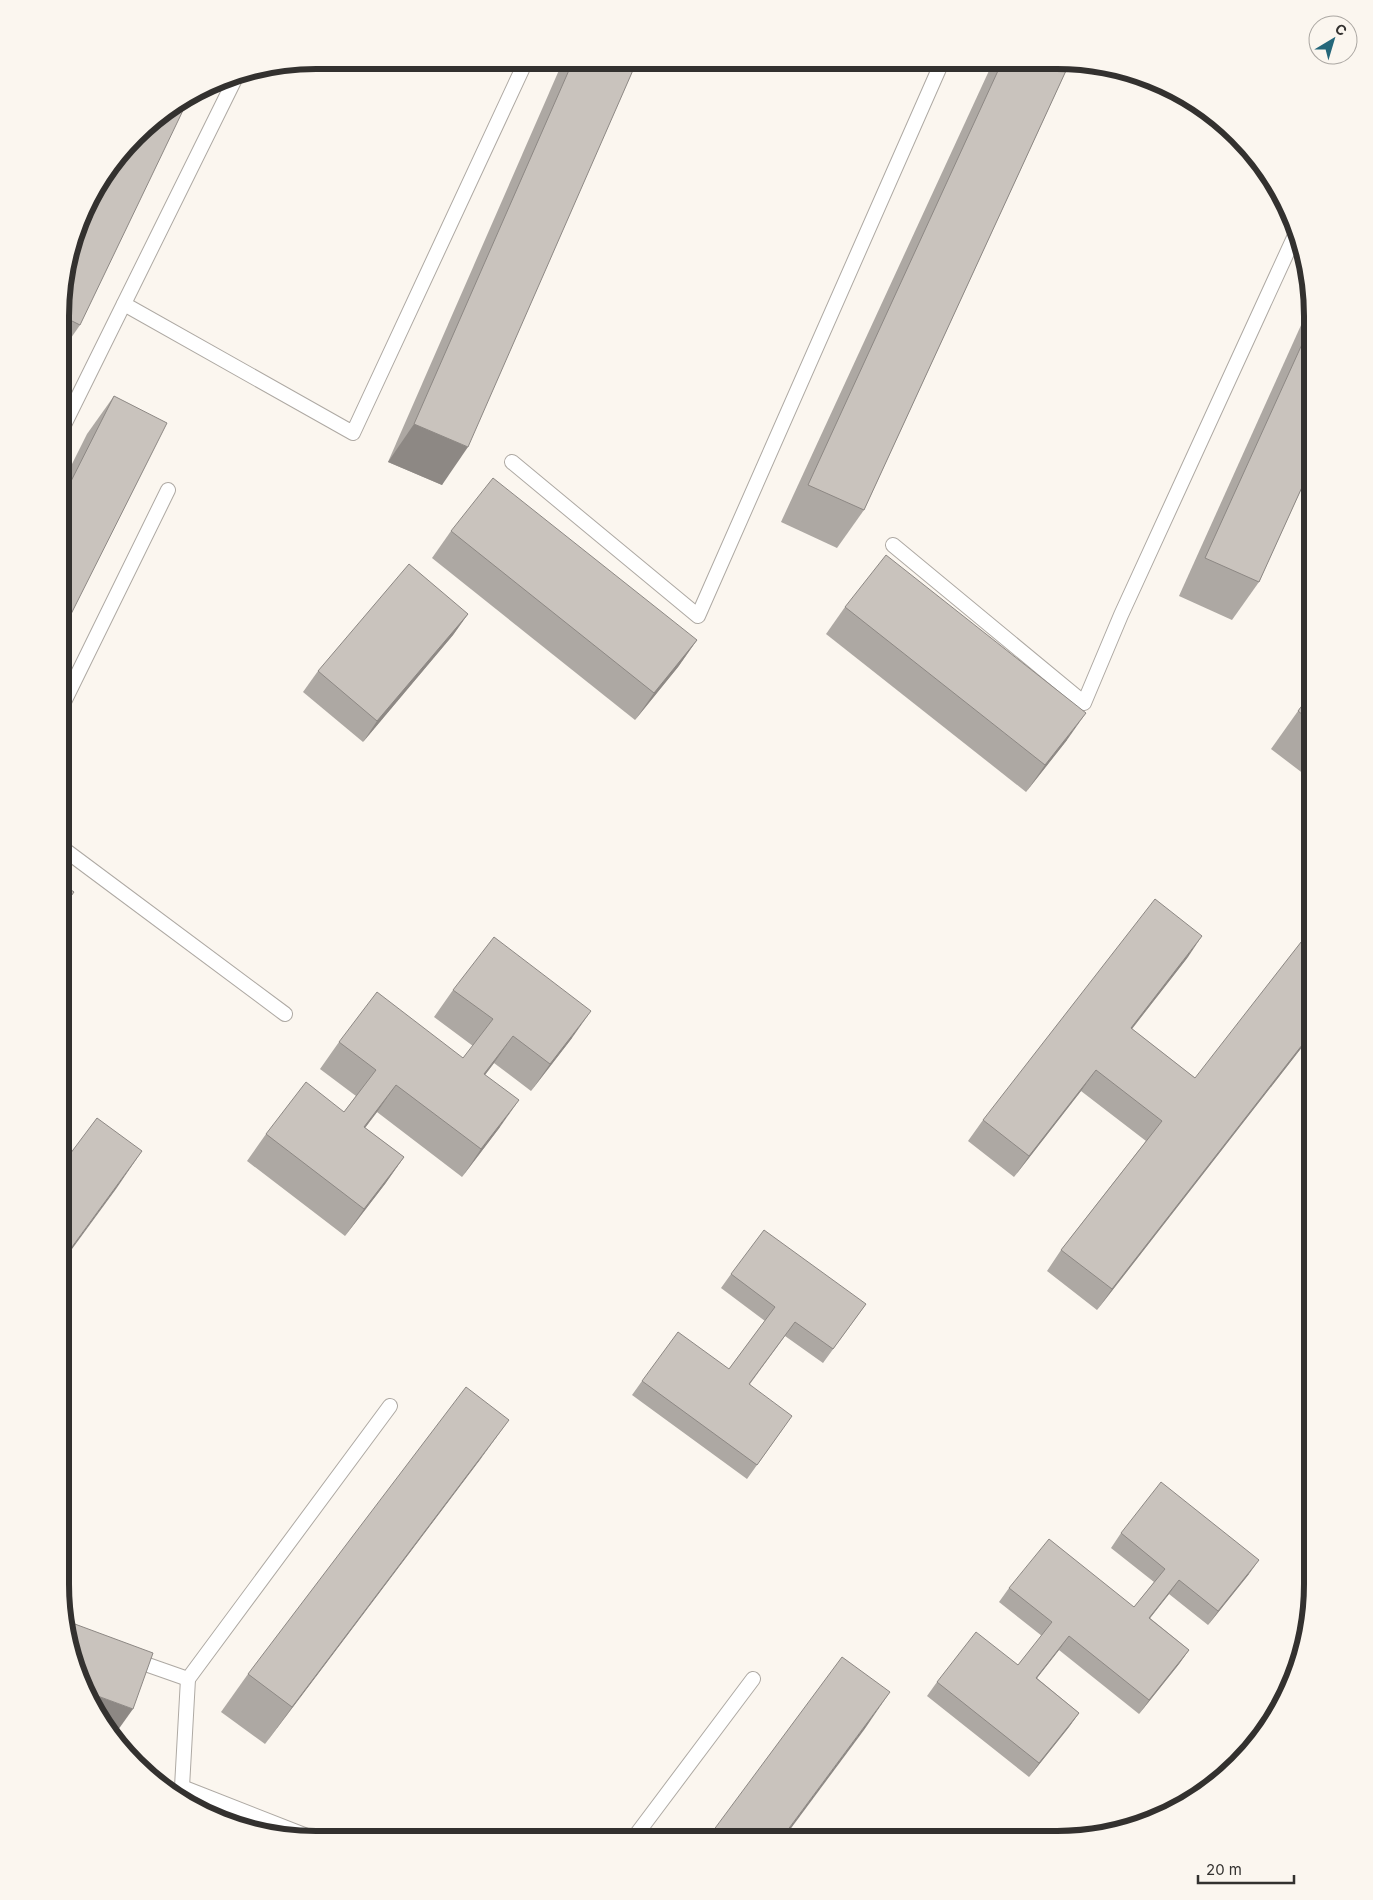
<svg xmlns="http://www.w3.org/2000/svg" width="1373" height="1900" font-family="Inter,sans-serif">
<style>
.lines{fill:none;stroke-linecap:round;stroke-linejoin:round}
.lane-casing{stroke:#aea9a3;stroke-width:16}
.lane{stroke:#fff;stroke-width:14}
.wall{fill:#ada8a3}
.shaded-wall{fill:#8d8884}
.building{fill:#c9c3bd;stroke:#8d8884}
.rim{fill:none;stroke:#33312f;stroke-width:6}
</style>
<rect width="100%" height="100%" fill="#fbf6ef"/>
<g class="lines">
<defs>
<g id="lane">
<polyline points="124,304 353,433 526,61"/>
<polyline points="62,429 238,73"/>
<polyline points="512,462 698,616 942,62"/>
<polyline points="893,545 1084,703 1121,615 1297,231"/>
<polyline points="62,706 168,490"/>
<polyline points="61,847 285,1014"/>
<polyline points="131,1659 188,1679 390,1406"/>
<polyline points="182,1787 312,1838"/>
<polyline points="177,1797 182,1787 188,1679"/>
<polyline points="633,1839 753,1679"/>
</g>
</defs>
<use href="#lane" class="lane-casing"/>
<use href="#lane" class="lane"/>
</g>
<g class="wall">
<polygon points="563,61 637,61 442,485 388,462"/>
<polygon points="993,62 1070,62 864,510 837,548 781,522"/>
<polygon points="62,282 80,325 62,351"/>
<polygon points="1311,303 1313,316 1313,463 1259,582 1232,620 1179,596"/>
<polygon points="114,396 62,632 62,484 87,434"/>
<polygon points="451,531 697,640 678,667 635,720 432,558"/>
<polygon points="845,607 1067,740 1026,792 826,634"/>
<polygon points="468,614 453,635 363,742 303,692 318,671"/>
<polygon points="1313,691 1313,781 1271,749 1298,711"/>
<polygon points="1188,957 1132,1029 1195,1078 1313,1033 1097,1310 1047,1271 1061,1250 1146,1141 1081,1091 1014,1177 968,1141 983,1120"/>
<polygon points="453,990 572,1038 531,1091 494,1063 485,1075 500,1127 462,1177 377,1112 365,1128 404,1157 385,1184 345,1236 247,1161 266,1134 344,1112 356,1096 320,1069 339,1042 463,1058 473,1046 434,1017"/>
<polygon points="731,1274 866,1304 823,1363 785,1336 750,1384 782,1430 747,1479 632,1395 642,1381 729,1369 765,1321 721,1288"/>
<polygon points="482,1457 265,1744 221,1712 248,1674"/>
<polygon points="1121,1533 1249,1574 1208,1625 1169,1594 1150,1618 1189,1650 1179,1664 1139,1714 1059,1650 1037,1678 1079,1713 1069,1727 1029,1777 927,1696 937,1682 1018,1665 1042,1636 999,1602 1009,1588 1134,1607 1154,1582 1111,1548"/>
<polygon points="223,1811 283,1838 217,1820"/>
</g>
<g class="shaded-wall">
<polygon points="414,424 468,447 442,485 388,462"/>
<polygon points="468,614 453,635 363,742 377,721"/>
<polygon points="697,640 678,667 635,720 654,693"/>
<polygon points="1086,713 1067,740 1026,792 1045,765"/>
<polygon points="1202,936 1188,957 1116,1049 1131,1028"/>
<polygon points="591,1011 572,1038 531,1091 550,1064"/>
<polygon points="1313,1031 1313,1033 1097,1310 1112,1289"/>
<polygon points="513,1036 494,1063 465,1101 484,1074"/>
<polygon points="1096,1070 1081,1091 1014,1177 1029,1156"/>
<polygon points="396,1085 377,1112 345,1154 364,1127"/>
<polygon points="519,1100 500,1127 462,1177 481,1149"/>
<polygon points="142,1151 116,1189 61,1264 61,1262"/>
<polygon points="404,1157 385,1184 345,1236 364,1209"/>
<polygon points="509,1420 482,1457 265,1744 292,1707"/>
<polygon points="1259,1560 1249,1574 1208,1625 1218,1611"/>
<polygon points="1179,1580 1169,1594 1139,1632 1149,1618"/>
<polygon points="1069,1636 1059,1650 1026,1692 1036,1678"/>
<polygon points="1189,1650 1179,1664 1139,1714 1149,1700"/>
<polygon points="84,1691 133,1709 113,1737 86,1697"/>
<polygon points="890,1692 864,1730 783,1839 781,1839"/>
<polygon points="1079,1713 1069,1727 1029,1777 1039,1763"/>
</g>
<g class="building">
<polygon points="573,61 637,61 468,447 414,424"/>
<polygon points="1002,62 1070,62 864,510 808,485"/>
<polygon points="188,100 80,325 62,316 62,282 94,188 147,123"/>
<polygon points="1313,320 1313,463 1259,582 1205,558"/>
<polygon points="114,396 167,423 62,632 62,499"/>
<polygon points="493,478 697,640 654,693 451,531"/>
<polygon points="886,555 1086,713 1045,765 845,607"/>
<polygon points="409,564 468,614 377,721 318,671"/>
<polygon points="1313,691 1313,723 1298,711"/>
<polygon points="61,883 74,892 61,910"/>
<polygon points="1155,899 1202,936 1131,1028 1195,1078 1305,937 1313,943 1313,1031 1112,1289 1061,1250 1162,1121 1096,1070 1029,1156 983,1120"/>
<polygon points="494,937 591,1011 550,1064 513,1036 484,1074 519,1100 481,1149 396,1085 364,1127 404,1157 364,1209 266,1134 306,1082 344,1112 376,1070 339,1042 377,992 463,1058 493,1019 453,990"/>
<polygon points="97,1118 142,1151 61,1262 61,1166"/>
<polygon points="764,1230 866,1304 833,1349 795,1322 749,1384 792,1416 757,1465 642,1381 678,1332 729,1369 775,1307 731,1274"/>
<polygon points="466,1387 509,1420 292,1707 248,1674"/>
<polygon points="1161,1482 1259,1560 1218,1611 1179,1580 1149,1618 1189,1650 1149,1700 1069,1636 1036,1678 1079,1713 1039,1763 937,1682 976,1632 1018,1665 1052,1622 1009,1588 1049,1539 1134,1607 1165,1569 1121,1533"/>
<polygon points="64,1620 153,1653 133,1709 84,1691 65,1634"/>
<polygon points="842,1657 890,1692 781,1839 707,1839"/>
<polygon points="223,1811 296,1838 283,1838 220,1821"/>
</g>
<path d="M0 0H1373V1900H0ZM316 69H1057A247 247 0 0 1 1304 316V1584A247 247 0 0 1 1057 1831H316A247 247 0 0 1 69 1584V316A247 247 0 0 1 316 69Z" fill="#fbf6ef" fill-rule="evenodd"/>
<path class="rim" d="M316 69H1057A247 247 0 0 1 1304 316V1584A247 247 0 0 1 1057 1831H316A247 247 0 0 1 69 1584V316A247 247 0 0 1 316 69Z"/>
<g transform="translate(1333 40) rotate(38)"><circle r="24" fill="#fbf6ef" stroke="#aba7a2"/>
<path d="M0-4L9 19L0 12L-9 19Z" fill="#25677a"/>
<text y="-8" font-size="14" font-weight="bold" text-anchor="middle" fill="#33312f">С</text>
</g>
<path d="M1198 1875v8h96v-8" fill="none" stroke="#33312f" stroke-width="2.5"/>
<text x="1206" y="1875" font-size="15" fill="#33312f" stroke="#fbf6ef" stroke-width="4" paint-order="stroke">20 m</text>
</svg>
